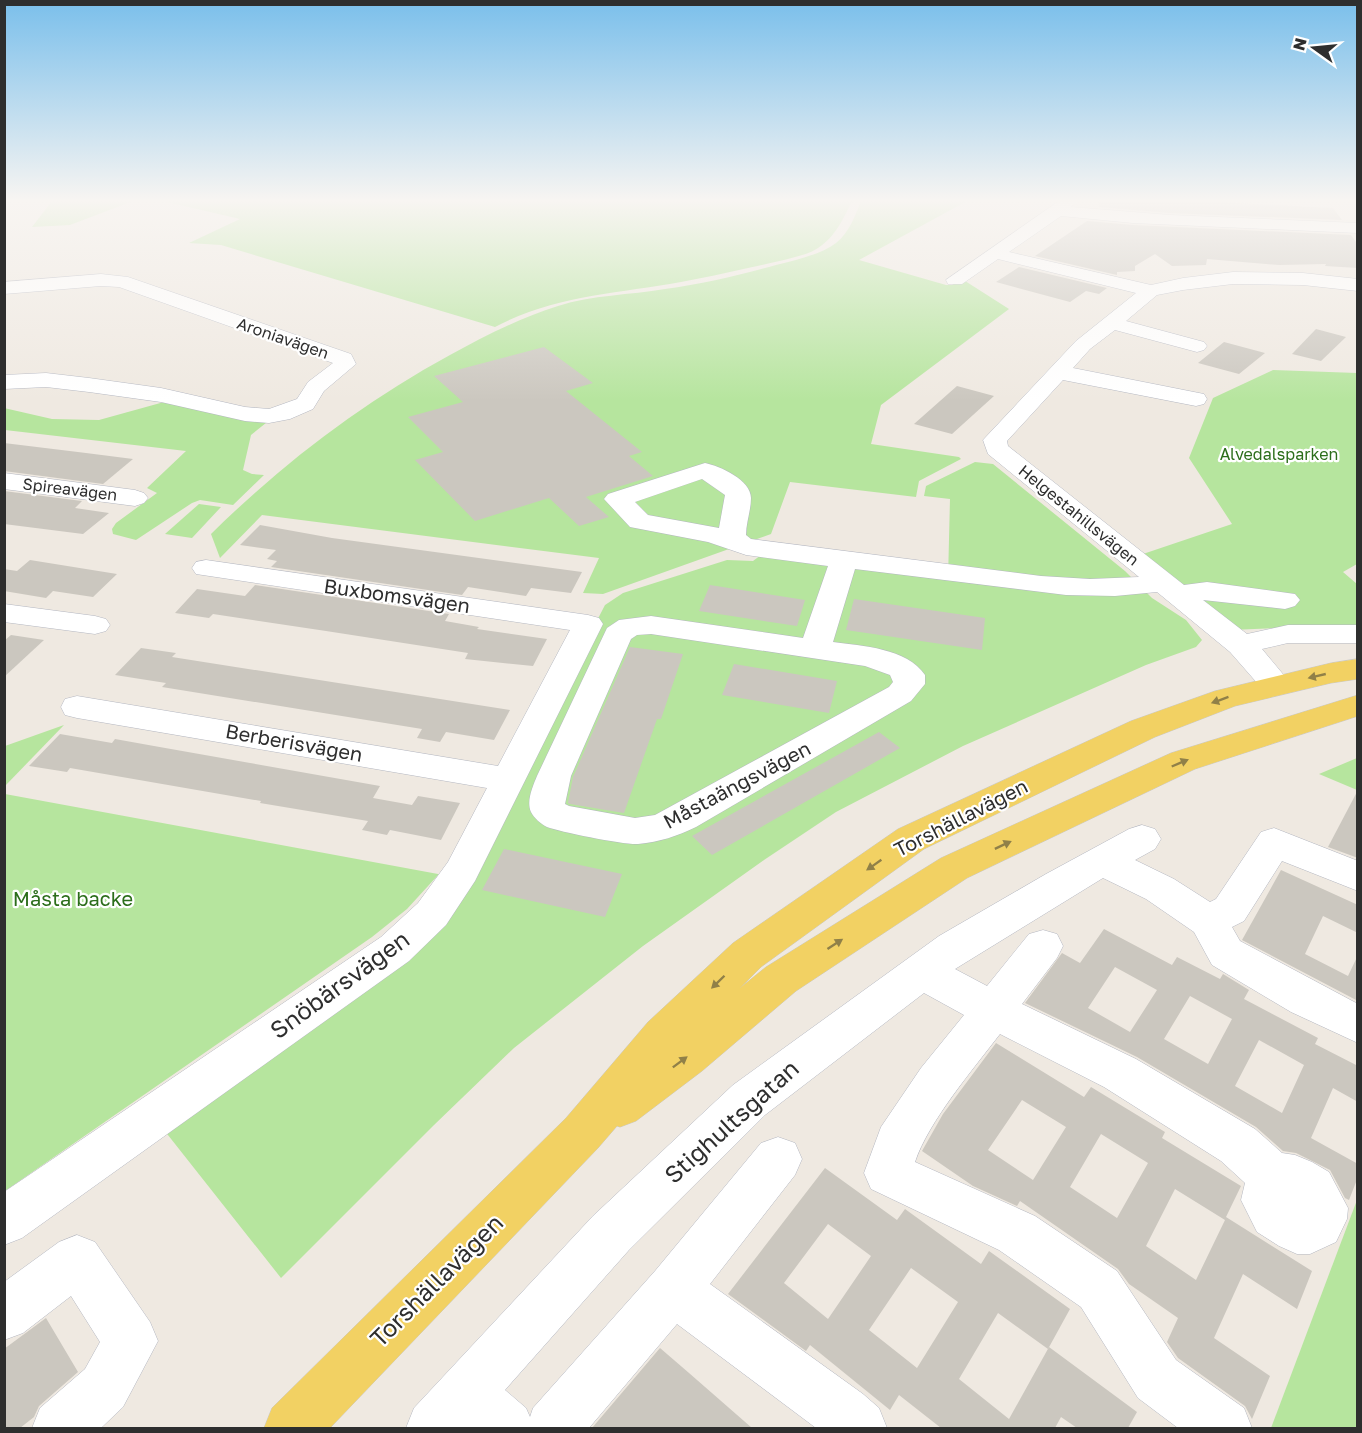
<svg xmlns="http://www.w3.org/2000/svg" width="1362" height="1433" font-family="'Golos Text',sans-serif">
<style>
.green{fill:#b6e59e}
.building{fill:#cbc7bf;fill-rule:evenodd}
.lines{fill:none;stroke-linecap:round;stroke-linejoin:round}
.minor-casing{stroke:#b4b7c1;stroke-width:1}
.major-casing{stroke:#c9c9c9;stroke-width:1}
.minor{fill:#fff;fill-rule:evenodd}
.major{fill:#f2d163;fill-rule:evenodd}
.oneway{fill:#908048}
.labels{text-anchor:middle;stroke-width:4.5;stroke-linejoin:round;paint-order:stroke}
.far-street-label{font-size:16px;fill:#2e2e2e;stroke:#fff}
.far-park-label{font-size:16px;fill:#2c6e1b;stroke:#fff}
.street-label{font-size:20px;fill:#2e2e2e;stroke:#fff}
.park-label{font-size:20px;fill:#2c6e1b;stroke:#fff}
.near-street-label{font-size:24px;fill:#2e2e2e;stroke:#fff}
</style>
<rect width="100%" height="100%" fill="#efe9e1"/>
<g class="green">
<polygon points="52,201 133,201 70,225 32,227"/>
<path d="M163,201H852C843,219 836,236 818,248C806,257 764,264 748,268C725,273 703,278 681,282C616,294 555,295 495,327L221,245L189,243L240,219Z"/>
<path d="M861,201H967L859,260L946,285H952L962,279L1009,309L881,405L871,444L959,457L961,459L919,481L916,497L790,482L771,534L603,594L583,593L599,558L262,515L220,558L211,534C283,463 362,403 450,355C485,336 520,318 558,306C592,295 630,295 665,289C703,284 740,275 776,265C795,260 820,255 836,243C849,233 855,216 861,201Z"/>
<polygon points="1273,370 1357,373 1357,564 1343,572 1357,584 1357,628 1321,626 1231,630 1140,555 1232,524 1189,458 1213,398"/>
<polygon points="164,402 276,415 251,435 243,470 252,474 264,475 233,505 200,500 192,503 136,540 113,534 112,529 116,523 157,493 147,488 186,451 5,430 4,408 52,419 99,420"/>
<polygon points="975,462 993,464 1125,571 1152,598 1186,620 1202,640 1196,647 1146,665 963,746 836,812 764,860 643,946 514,1048 434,1125 281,1278 164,1130 451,903 605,605 623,593 727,560 753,561 761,555 948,580 950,499 924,496 926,486"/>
<polygon points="199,504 221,507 192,538 165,534"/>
<polygon points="64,725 5,786 5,746"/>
<polygon points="1357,758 1357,790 1319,774"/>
<polygon points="5,794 438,874 439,874 407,909 372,937 5,1191"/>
<polygon points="1357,1200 1357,1428 1271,1428"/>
</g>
<g class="building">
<polygon points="1098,201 1237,203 1333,208 1342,220 1170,213 1099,207"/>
<polygon points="1087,221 1133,225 1351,235 1358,245 1358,268 1325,266 1326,264 1279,265 1207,259 1206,265 1172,266 1155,254 1135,266 1135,271 1117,272 1117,275 1035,256"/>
<polygon points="1019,267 1107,288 1099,294 1086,291 1070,302 996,282"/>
<polygon points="1316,329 1346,337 1321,361 1292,354"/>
<polygon points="1224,342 1265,353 1239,374 1198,363"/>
<polygon points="544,347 593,383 566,391 642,452 629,456 653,476 586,497 609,517 579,526 549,498 475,521 415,460 443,452 408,417 463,402 434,376"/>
<polygon points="957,386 994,396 952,434 914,424"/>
<polygon points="4,443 86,453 133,459 103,484 4,471"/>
<polygon points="4,491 82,501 75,508 109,513 83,534 4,524"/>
<polygon points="260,525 332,538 582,572 571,593 531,588 526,596 468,587 462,595 271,567 277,561 267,559 276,550 240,545"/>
<polygon points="30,560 117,574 93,597 53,591 46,598 4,591 4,569 17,571"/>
<polygon points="255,585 449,614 445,621 479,627 477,629 547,639 533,666 465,659 468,653 326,631 213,614 209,618 175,613 197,589 245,596"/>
<polygon points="710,585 805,600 797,626 699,611"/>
<polygon points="854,599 985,618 982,650 846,630"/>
<polygon points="11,635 44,640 4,677 4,641"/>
<polygon points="630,647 683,654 661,719 657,719 624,813 570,804 568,803 573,777"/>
<polygon points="141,648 176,653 172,657 510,710 494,740 446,732 440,742 417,738 422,729 162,687 166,683 115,675"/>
<polygon points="734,664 837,681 829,713 722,695"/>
<polygon points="879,732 900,748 712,855 692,836"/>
<polygon points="60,734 112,743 115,739 154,746 380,786 373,798 412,805 418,796 460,803 441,840 390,830 387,835 362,830 368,821 260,803 261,801 70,768 67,772 29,766"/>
<polygon points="1358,790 1358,858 1328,847"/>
<polygon points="504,849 622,874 605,917 482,890"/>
<polygon points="1281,870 1358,905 1358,933 1323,916 1305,954 1348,976 1358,955 1358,1001 1242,940"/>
<path d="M1104,929L1172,965L1177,957L1220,979L1223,974L1249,990L1244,999L1318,1038L1315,1044L1358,1066V1102L1333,1088L1311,1138L1358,1164V1177L1349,1200L1345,1198L1330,1170L1296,1153L1283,1151L1256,1127L1137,1057L1025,1003L1062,953L1080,963ZM1115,967L1157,990L1130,1032L1088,1008ZM1190,996L1232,1019L1208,1064L1164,1039ZM1259,1040L1304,1065L1282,1113L1235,1086Z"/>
<path d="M996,1043L1084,1097L1091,1087L1165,1132L1162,1138L1241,1186L1226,1217L1312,1271L1297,1309L1243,1274L1214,1338L1270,1376L1252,1419L1245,1406L1178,1358L1167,1342L1178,1318L1129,1284L1118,1269L1020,1201L1017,1206L973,1186L922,1151L943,1114ZM1022,1100L1066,1127L1033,1180L988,1150ZM1101,1134L1148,1163L1117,1218L1070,1187ZM1175,1189L1225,1220L1196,1280L1146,1246Z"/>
<path d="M825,1168L897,1220L905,1209L981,1264L989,1251L1070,1309L1048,1349L998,1313L959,1379L1009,1419L1049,1347L1137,1412L1128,1428H1077L1061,1417L1055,1428H941L899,1395L890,1410L810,1345L806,1351L728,1294ZM828,1224L871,1256L828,1319L784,1283ZM911,1268L958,1302L917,1368L869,1330Z"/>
<polygon points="46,1318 78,1372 39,1406 34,1417 20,1428 4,1428 4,1349"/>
<polygon points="660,1348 689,1373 752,1428 592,1428"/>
</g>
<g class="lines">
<defs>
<g id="minor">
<path d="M1059,201H1076L1071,207L1170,215L1358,223V233L1133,223L1061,216L1009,252L1151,285L1183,278L1233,272L1303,273L1358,279V291L1303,285L1233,284L1183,290L1157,295L1126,321L1204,342L1207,346L1204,350L1197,352L1115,330L1090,349L1073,368L1204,394L1207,399L1204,404L1196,406L1063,380L1007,441L1008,446L1184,585L1207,582L1295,594L1300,600L1295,606L1285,609L1203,600L1247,634L1288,625H1358V643H1288L1262,649L1292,685L1287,692L1276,695L1265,692L1230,652L1157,592L1115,596L1066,595L855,569L833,642C862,646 907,648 925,675V684L911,701L696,827C677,836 660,842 638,844C625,845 560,832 547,827C541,824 534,818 531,812C526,801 533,786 537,776L607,628L619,620L651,616L803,638L828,566L746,555L708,542L630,527L604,499L608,494L705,463C720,466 751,480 751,498C751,510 746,523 746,535L751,539L1041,576L1090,579L1139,577L988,454L983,440L1076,341L1136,293L998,259L962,284H948L946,280ZM702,479L725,495L719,528L648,515L635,502ZM651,634L865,666L890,675L893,682L889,687L655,815L635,818L569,806L565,804L571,776L631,639L637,635Z"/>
<polygon points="101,274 128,277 351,354 356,364 324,391 313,409 290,419 269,423 245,421 161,402 89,392 46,387 4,389 4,375 46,373 89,378 161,388 245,407 269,409 297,399 308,382 333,363 119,287 101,286 4,294 4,282"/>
<polygon points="4,473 135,490 144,493 148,498 144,503 135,506 4,489"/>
<polygon points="206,560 588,615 599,618 603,624 475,881 446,925 409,961 22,1238 4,1245 4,1192 381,937 418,903 448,862 487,788 77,718 65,715 61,707 65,699 77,696 498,766 570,630 196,574 192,568 196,562"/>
<polygon points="4,604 95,616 106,619 110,625 106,631 95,634 4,622"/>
<path d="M1142,825L1155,829L1161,839L1155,849L1135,860L1174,879L1210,902L1216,899L1261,832L1274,828L1358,861V891L1282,861L1244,921L1232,927L1240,941L1358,1004V1043L1291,1012L1212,965L1194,932L1146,899L1103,878L955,969L987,986L1029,934L1043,930L1057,934L1063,946L1057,958L1022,1004L1136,1059L1255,1129L1282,1153L1295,1155L1312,1162L1329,1172L1348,1208L1347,1219L1336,1242L1310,1254H1297L1279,1246L1257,1232L1241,1200L1245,1183L1221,1161L1104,1087L1000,1034C974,1068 928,1122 915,1162L1035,1216L1117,1271L1176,1360L1244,1408L1252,1428H1178L1138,1398L1081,1307L999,1250L871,1189L864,1173L881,1127L921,1068L964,1015L924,993L765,1115L629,1250L505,1390L526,1408L530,1417L533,1408L655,1271L761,1143L778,1137L795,1143L802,1159L795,1175L710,1284L863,1394L879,1408L887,1428H816L677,1324L589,1428H406L414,1408L593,1216L733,1085L939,936L1046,874L1129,829Z"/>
<polygon points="77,1235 95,1242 150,1322 158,1341 123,1407 101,1428 32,1428 40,1408 85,1369 100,1342 71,1296 23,1333 4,1340 4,1282 59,1242"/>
</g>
<polygon id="major" points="1358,659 1358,679 1331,683 1235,706 1155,737 924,849 761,967 740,988 766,967 941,858 1171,753 1358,695 1358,716 1195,769 967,878 796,991 702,1071 636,1121 620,1127 617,1126 598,1148 330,1428 264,1428 272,1408 566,1118 648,1022 733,943 898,829 1131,721 1215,691 1331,663"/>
</defs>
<use href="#minor" class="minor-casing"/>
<use href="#major" class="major-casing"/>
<use href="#minor" class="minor"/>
<use href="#major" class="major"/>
</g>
<defs><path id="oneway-solid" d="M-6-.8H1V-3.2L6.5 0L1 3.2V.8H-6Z" transform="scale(1.5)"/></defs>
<g class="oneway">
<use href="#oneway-solid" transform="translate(1317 676) rotate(167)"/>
<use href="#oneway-solid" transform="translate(1220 700) rotate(160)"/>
<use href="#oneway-solid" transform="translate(1180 763) rotate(-23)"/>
<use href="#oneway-solid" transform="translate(1003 845) rotate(-25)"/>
<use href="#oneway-solid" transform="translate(874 865) rotate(145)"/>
<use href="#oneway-solid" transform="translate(835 944) rotate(-33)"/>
<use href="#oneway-solid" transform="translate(718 982) rotate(136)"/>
<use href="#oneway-solid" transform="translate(680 1062) rotate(-37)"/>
</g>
<linearGradient id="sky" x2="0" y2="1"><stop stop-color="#7abfeb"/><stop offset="0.5" stop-color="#f8f5f2"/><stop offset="1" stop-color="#f8f5f2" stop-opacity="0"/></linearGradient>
<rect width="1362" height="401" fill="url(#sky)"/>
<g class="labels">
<g class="far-street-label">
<text transform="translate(283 338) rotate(19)" y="6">Aroniavägen</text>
<text transform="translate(70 489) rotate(7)" y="6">Spireavägen</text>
<text transform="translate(1079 515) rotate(39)" y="6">Helgestahillsvägen</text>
</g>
<g class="far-park-label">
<text x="1279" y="460">Alvedalsparken</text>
</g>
<g class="street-label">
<text transform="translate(397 596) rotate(8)" y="7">Buxbomsvägen</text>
<text transform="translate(294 743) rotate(10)" y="7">Berberisvägen</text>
<text transform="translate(737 785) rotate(-28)" y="7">Måstaängsvägen</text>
<text transform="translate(961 818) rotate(-27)" y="7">Torshällavägen</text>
</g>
<g class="park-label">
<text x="73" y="906">Måsta backe</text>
</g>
<g class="near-street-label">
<text transform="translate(340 985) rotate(-36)" y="8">Snöbärsvägen</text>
<text transform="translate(732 1122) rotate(-42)" y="8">Stighultsgatan</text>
<text transform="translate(437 1281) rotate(-45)" y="8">Torshällavägen</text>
</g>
</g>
<rect width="1362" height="1433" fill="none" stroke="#2e2e2e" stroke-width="12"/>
<g transform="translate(1314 48) rotate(285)" stroke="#ffffff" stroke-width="4.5" paint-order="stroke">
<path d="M0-4.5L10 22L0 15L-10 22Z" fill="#2e2e2e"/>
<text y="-9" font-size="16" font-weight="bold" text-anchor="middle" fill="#2e2e2e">N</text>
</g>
</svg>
